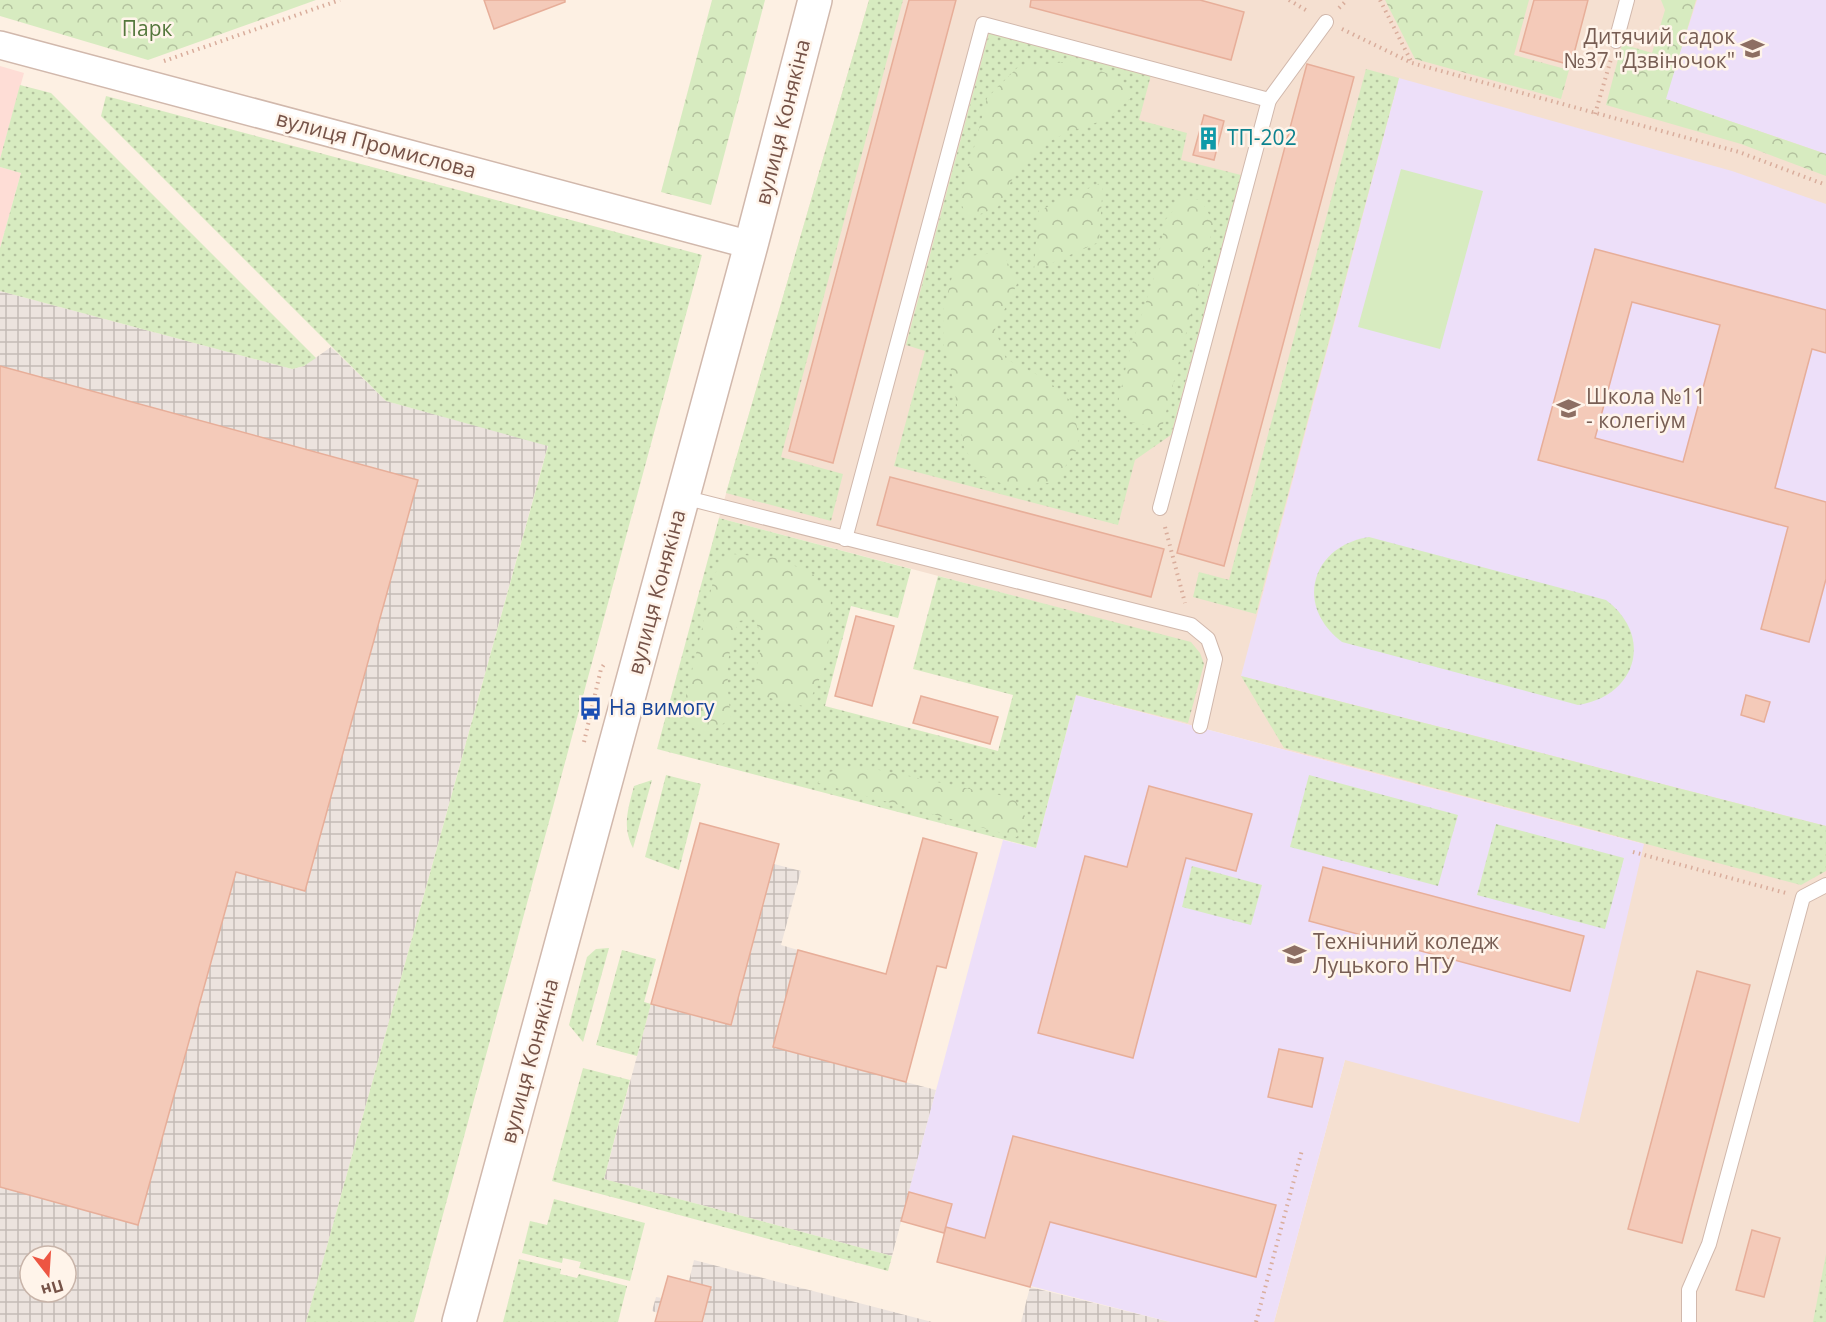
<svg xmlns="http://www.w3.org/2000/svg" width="1826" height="1322" font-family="'Open Sans',sans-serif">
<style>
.residential{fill:#f5e0d1}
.commercial{fill:#feddd6}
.industrial{fill:url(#industrial-grid);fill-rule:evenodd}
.education{fill:#eddff9}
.grass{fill:url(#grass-dots)}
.forest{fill:url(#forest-crowns)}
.pitch{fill:#d7ebc0}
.building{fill:#f4cab9;stroke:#e7ae99;stroke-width:1.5;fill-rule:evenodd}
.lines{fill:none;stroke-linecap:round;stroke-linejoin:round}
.service-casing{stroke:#d1b8ac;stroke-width:16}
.minor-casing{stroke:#d1b8ac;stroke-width:30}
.tertiary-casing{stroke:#d1b8ac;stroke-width:36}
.path{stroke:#d9ad9c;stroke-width:4;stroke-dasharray:1.5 4.5;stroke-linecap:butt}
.service{stroke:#fff;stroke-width:14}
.minor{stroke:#fff;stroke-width:27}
.tertiary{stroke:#fff;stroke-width:33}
.labels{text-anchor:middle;stroke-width:5;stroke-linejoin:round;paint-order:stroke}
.park-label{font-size:21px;fill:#54773c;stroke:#fff4ea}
.education-label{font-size:21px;fill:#785e54;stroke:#fff4ea;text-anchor:start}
.street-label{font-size:21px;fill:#765348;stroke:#fff4ea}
.culture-label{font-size:21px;fill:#0d838f;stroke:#fff4ea;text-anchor:start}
.transit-label{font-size:21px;fill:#164399;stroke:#fff4ea;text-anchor:start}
</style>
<defs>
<pattern id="industrial-grid" width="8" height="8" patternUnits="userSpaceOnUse" patternTransform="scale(1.5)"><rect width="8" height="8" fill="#ece3de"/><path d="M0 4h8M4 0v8" fill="none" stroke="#c4bbb6"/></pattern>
<pattern id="grass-dots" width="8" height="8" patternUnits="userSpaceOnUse" patternTransform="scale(1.5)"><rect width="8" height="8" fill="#d7ebc0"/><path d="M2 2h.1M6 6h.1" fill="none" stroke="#b3c19e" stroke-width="1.8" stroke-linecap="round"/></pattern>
<pattern id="forest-crowns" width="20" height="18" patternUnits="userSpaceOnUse" patternTransform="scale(1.5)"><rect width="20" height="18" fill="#d7ebc0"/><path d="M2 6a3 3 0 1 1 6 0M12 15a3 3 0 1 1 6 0" fill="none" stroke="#b3c19e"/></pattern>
</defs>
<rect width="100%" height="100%" fill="#fdf0e3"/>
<polygon class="residential" points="869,0 1826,0 1826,1322 1274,1322 1345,1060 1644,844 1076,695 1097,618 719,518"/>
<g class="commercial">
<polygon points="0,66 24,73 0,159"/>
<polygon points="0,167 21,173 0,248"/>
</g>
<g class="industrial">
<path d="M0,291L292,369L304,366L331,347L386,401L548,445L306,1322H0ZM30,1256H66V1292H30Z"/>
<polygon points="774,864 801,871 781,945 798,950 773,1047 936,1090 892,1256 604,1179 651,1004 731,1025"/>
<polygon points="694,1260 932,1322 655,1322 658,1313 652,1311 656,1297 662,1298 668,1276 689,1281"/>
<polygon points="1030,1287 1170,1322 1021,1322"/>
</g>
<g class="education">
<polygon points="1697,0 1826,0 1826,154 1665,99"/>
<polygon points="1399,78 1732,171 1826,204 1826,826 1241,676"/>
<polygon points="1076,695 1644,844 1579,1123 1345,1060 1274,1322 1170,1322 937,1262 944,1233 901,1221 1003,840 1036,848"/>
</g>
<g class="grass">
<polygon points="869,0 903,0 781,457 843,474 831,521 726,493"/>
<polygon points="989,33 1151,75 1139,120 1187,133 1181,160 1241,175 1171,435 1135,460 1118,525 894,466 925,351 906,345"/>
<polygon points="1366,69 1399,78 1256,614 1193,597 1199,572 1229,580"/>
<polygon points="20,85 51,93 316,358 304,366 292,369 0,291 0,248 21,173 0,167 0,159"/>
<polygon points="106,96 702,255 414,1322 306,1322 548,446 386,401 101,116"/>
<polygon points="719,518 911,569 898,618 851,606 825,706 998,751 1013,695 913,669 938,576 1191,642 1200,653 1204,664 1188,723 1076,695 1036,848 657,749"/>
<path d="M1369,537L1606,600C1654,636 1637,696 1578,705L1342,642C1294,606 1311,546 1369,537Z"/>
<polygon points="1241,676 1826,826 1826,871 1801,885 1284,748"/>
<polygon points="666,775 701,784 679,870 645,857"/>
<polygon points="1309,775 1458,815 1438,886 1290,847"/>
<path d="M652,780L633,848C622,826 628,809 634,786Z"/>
<polygon points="1496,824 1624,858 1605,929 1477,895"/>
<polygon points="1192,866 1262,885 1251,925 1182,907"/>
<polygon points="609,948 583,1042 569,1025 587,957 596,949"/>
<polygon points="622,950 656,959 644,1002 651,1004 637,1056 596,1045"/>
<polygon points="583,1068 630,1080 604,1179 892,1256 888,1271 552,1181"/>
<polygon points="554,1199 645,1223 630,1281 579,1268 581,1262 563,1258 562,1263 522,1253 530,1221 547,1225"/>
<polygon points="1826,1254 1826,1322 1813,1322"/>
<polygon points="519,1259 561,1269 560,1274 577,1278 579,1274 627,1286 618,1322 503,1322"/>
</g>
<g class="forest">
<polygon points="0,0 316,0 148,60 0,16"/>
<polygon points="712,0 765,0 711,205 661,192"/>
<polygon points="1385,0 1529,0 1514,55 1569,70 1561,99 1415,59"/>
<polygon points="1661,0 1696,0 1666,99 1826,154 1826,176 1741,144 1606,105 1622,44 1652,53 1665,10"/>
<polygon points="1072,61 1120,78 1133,96 1107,119 1066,133 1040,146 1017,170 998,207 968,219 960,201 987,98 1017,68"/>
<polygon points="1103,182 1099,242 1034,271 1038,211"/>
<polygon points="1183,199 1201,200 1214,223 1162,428 1130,422 1118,403 1129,353 1154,278 1166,219"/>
<polygon points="1003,252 1017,284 995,329 1006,359 1046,379 1074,404 1079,446 1055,482 1015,488 981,476 964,447 951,370 944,348 943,311 953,273 970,256"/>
<path d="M732,554L777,558L813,574L831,600L827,662L807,707L766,697L757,691L756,672L763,637L754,619L739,621C725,656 726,681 731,718L709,734L693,728L683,709L715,573Z"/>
<polygon points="847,768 879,770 1014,798 1026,818 1017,837 818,783 825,773"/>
</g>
<polygon class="pitch" points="1401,169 1483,191 1440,349 1358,327"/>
<g class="building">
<polygon points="484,0 565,0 565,2 494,29"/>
<polygon points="909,0 956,0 833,463 789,451"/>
<polygon points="1031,0 1200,0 1244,12 1231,60 1030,7"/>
<polygon points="1534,0 1588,0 1571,65 1520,51"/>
<polygon points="1307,64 1354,77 1224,566 1177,553"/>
<polygon points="1204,115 1224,121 1214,160 1193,155"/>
<path d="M1595,249L1826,310V353L1812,349L1775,488L1826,502V579L1809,642L1761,629L1788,527L1538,460ZM1632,302L1720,325L1683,462L1595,438Z"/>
<polygon points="0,366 418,480 305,891 236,872 138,1225 0,1187"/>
<polygon points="890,477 1164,549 1151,597 877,525"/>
<polygon points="856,616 894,626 872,706 835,696"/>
<polygon points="1746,695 1770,702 1764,722 1741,715"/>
<polygon points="921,696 998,717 990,744 913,723"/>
<polygon points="1149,786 1252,814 1236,871 1186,858 1133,1058 1038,1033 1085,856 1127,867"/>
<polygon points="700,823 779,844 731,1025 651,1004"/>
<polygon points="923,838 977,853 946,968 937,966 906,1082 773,1047 798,950 886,974"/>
<polygon points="1323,867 1584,936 1570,991 1309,921"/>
<polygon points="1697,971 1750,985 1682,1243 1628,1229"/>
<polygon points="1279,1049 1323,1058 1312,1107 1268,1097"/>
<polygon points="1013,1136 1276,1205 1256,1277 1050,1222 1030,1287 937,1262 946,1227 985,1238"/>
<polygon points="909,1192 952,1204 944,1233 901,1221"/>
<polygon points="1752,1230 1780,1238 1764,1297 1736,1290"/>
<polygon points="668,1276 711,1287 702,1322 655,1322"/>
</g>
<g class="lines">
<defs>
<g id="service">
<polyline points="1616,41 1627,0"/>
<polyline points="1269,100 1326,22"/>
<polyline points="683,497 1191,625 1208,639 1215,659 1200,726"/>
<polyline points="845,539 983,24 1269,100 1160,508"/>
<polyline points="1689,1322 1689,1290 1709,1244 1803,897 1826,885"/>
</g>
<polyline id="minor" points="0,45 751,245"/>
<polyline id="tertiary" points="459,1322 751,245 815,0"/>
</defs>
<use href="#service" class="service-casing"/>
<use href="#minor" class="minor-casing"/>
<use href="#tertiary" class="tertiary-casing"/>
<g class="path">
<polyline points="1289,0 1309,12"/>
<polyline points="1380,0 1412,63"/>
<polyline points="1339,8 1347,0"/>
<polyline points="1342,29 1412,63 1739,152 1826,185"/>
<polyline points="164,61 340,0"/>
<polyline points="1595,114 1611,59"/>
<polyline points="1165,527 1185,603"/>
<polyline points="584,742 601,669 605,663"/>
<polyline points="1633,852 1786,893"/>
<polyline points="1256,1322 1302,1150"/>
</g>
<use href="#service" class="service"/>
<use href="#minor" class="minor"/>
<use href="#tertiary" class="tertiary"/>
</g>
<defs>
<symbol id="school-bare" viewBox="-9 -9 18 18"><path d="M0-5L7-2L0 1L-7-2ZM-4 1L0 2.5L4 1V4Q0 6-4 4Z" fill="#8d6e63" stroke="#fff4ea" stroke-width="2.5" paint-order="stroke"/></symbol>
<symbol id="building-bare" viewBox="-9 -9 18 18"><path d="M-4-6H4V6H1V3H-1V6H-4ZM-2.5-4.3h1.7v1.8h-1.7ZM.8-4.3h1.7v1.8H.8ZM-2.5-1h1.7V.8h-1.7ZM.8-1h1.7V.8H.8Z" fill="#0f9aa8" stroke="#fff4ea" stroke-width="2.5" paint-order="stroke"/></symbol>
<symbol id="bus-bare" viewBox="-9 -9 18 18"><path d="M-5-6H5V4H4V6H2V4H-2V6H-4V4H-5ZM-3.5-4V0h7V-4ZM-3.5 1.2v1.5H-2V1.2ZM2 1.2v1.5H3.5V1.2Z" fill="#1a4fb4" stroke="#fff4ea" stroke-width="2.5" paint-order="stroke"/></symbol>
<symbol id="university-bare" viewBox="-9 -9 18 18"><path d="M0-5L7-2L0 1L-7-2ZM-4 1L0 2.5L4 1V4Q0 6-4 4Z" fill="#8d6e63" stroke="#fff4ea" stroke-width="2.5" paint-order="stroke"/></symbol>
</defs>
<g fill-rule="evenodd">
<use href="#school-bare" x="1736" y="32" width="33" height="33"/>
<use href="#building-bare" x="1192" y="122" width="33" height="33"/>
<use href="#school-bare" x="1552" y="392" width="33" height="33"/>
<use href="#bus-bare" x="574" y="692" width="33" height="33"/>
<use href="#university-bare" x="1278" y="938" width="33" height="33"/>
</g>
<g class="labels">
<g class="park-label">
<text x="147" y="36">Парк</text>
</g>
<g class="education-label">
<text x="1735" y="44" text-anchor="end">Дитячий садок<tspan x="1735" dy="24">№37 "Дзвіночок"</tspan></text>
<text x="1586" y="404">Школа №11<tspan x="1586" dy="24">- колегіум</tspan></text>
<text x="1313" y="949">Технічний коледж<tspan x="1313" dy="24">Луцького НТУ</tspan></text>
</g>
<g class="street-label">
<text transform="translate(783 122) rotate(-76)" y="7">вулиця Конякіна</text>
<text transform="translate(376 145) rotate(15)" y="7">вулиця Промислова</text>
<text transform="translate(657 592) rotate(-75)" y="7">вулиця Конякіна</text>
<text transform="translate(530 1061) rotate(-75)" y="7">вулиця Конякіна</text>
</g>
<g class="culture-label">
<text x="1227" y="145">ТП-202</text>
</g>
<g class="transit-label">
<text x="609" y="715">На вимогу</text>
</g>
</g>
<g transform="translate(48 1274) rotate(163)"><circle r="28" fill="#fff4ea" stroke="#c8b4a9" stroke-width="1.5"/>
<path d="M0-4.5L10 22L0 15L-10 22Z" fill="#ed5542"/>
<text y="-9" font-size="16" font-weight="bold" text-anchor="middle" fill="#765348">Пн</text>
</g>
</svg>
